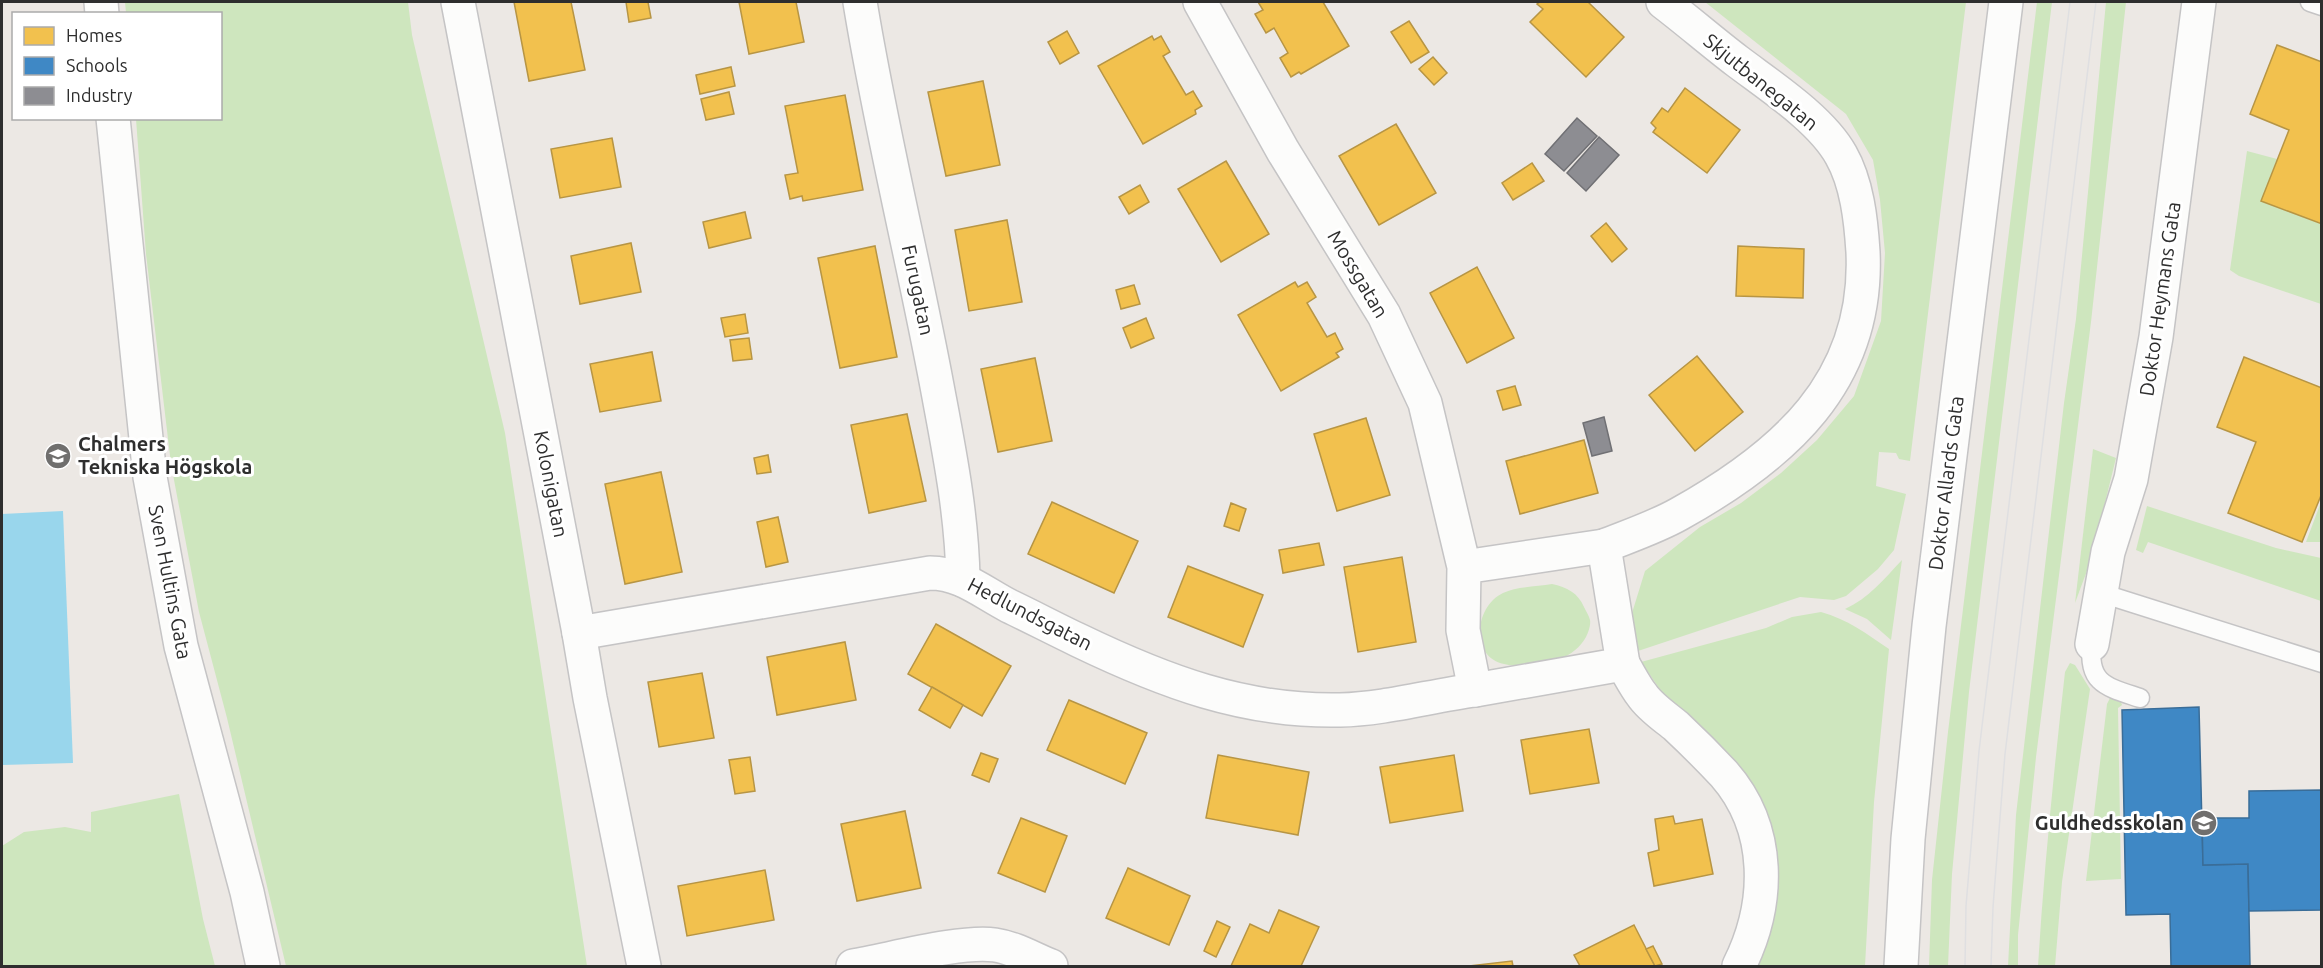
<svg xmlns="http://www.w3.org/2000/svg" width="2323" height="968" font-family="Ubuntu,sans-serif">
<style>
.green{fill:#cee6be}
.water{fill:#99d6ec}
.homes{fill:#f2c14e;stroke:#b79544;stroke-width:1.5}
.schools{fill:#3f88c5;stroke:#3a6d98;stroke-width:1.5}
.industry{fill:#8d8d92;stroke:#707074;stroke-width:1.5}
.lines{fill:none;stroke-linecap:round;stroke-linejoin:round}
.lane-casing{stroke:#c5c4c5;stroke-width:21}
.street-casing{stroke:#c5c4c5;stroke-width:36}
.secondary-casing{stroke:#c5c4c5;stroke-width:36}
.lane{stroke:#fcfcfb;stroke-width:18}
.street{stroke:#fcfcfb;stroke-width:33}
.secondary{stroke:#fcfcfb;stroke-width:33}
.tram{stroke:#dfdfe1;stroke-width:1.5}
.labels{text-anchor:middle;stroke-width:6;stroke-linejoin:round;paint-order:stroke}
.street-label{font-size:20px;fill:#2e2e2e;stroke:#fff}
.poi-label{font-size:20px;font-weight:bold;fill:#2e2e2e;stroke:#fff;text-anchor:start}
</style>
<rect width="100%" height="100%" fill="#ece8e4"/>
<g class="green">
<polygon points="125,2 408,2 412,35 505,433 587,966 286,966 227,718 199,612 171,464 146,254 136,119 220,118 220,14 126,13"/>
<polygon points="1705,2 1966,2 1910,461 1899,459 1896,453 1879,452 1876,486 1906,494 1894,550 1878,569 1846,596 1834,600 1800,597 1638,651 1632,613 1645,571 1700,527 1741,503 1781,473 1817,440 1854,396 1881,321 1885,253 1880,200 1873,160 1846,114"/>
<polygon points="2037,2 2052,2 1969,692 1952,874 1948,966 1929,966 1932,880 1948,732"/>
<polygon points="2106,2 2126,2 2091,322 2036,757 2018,935 2018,966 2008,966 2016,815 2064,403 2076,319"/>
<polygon points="2247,151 2277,159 2261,201 2321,224 2321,304 2239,276 2230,270"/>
<polygon points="2093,449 2116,458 2091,560 2075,603"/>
<polygon points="2321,502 2321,542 2306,542"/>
<polygon points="2147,506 2276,548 2321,558 2321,601 2148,542 2143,553 2136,550"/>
<path d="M1902,560L1891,640L1867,619L1845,609C1869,598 1884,579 1902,560Z"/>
<path d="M1552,584C1567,587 1578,593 1584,607C1586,611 1589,616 1590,620C1591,625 1588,633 1586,637C1571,664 1531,670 1504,664C1469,656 1475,606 1503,593C1517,586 1537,587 1552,584Z"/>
<path d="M1821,612C1847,619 1867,634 1889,649L1874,802L1865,966H1746L1774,860L1712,745L1663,694L1641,662L1766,628L1792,617Z"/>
<path d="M2070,663L2075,665L2090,689L2062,882L2055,966H2038C2044,868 2054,770 2065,672Z"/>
<polygon points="2110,698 2121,702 2122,705 2118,708 2121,879 2086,881 2107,704"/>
<polygon points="179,794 203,919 215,966 2,966 2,846 24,832 65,827 91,832 91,812"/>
</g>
<polygon class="water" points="63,511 73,763 2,765 2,514"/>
<g class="homes">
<polygon points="514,2 571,2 585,70 529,81"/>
<polygon points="626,2 648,2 651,18 629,22"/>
<polygon points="739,2 796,2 804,42 749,54"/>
<polygon points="1258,2 1323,2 1349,46 1301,74 1299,72 1291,77 1280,58 1288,53 1274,28 1266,33 1255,14 1263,10"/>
<polygon points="1540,2 1588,2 1624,37 1586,77 1530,22 1543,9 1537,4"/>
<polygon points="1409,21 1429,52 1411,63 1391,32"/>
<polygon points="1067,31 1079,53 1060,64 1048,42"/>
<polygon points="1152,36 1154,40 1161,36 1170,52 1163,56 1186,95 1193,91 1202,106 1195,110 1196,114 1143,144 1098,66"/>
<polygon points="2277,45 2322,62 2322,224 2261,201 2289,130 2250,114"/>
<polygon points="1433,57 1447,73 1434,85 1419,69"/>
<polygon points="731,67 735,86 700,94 696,75"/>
<polygon points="983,81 1000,165 946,176 928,92"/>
<polygon points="1685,88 1740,130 1707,173 1653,132 1656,128 1651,123 1662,108 1668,112"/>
<polygon points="729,92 734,114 706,120 701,99"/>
<polygon points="845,95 863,190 803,201 802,196 790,199 785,175 798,173 785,106"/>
<polygon points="1396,124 1436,193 1379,225 1339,156"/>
<polygon points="612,138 621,187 560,198 551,149"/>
<polygon points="1226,161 1269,234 1221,262 1178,189"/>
<polygon points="1532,163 1544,181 1513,200 1502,183"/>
<polygon points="1140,185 1149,202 1129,214 1119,197"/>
<polygon points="745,212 751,238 709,248 703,222"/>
<polygon points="1007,220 1022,302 969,311 955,230"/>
<polygon points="1606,223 1627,249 1612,262 1591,236"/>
<polygon points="631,243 641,292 580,304 571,256"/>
<polygon points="875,246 897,357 840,368 818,258"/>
<polygon points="1738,246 1804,249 1803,298 1736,296"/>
<polygon points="1477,267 1514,338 1467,363 1430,293"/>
<polygon points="1295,282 1298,287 1307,282 1316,297 1307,303 1327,337 1335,333 1343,349 1336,353 1339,357 1281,391 1238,315"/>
<polygon points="1134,285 1140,304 1121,309 1116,290"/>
<polygon points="745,314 748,333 725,337 721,318"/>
<polygon points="1146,318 1154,338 1131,348 1123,328"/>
<polygon points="749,338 752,359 733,361 730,340"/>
<polygon points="652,352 661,401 600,412 590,364"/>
<polygon points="1697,356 1743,412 1695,451 1649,395"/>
<polygon points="2244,357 2322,388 2322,493 2302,542 2228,513 2256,442 2217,427"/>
<polygon points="1035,358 1052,441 998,452 981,369"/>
<polygon points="1515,386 1521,405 1503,410 1497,391"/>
<polygon points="907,414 926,501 869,513 851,425"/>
<polygon points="1366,418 1390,495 1337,511 1314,434"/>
<polygon points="1584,440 1598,493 1520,514 1506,461"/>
<polygon points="768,455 771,472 757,474 754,458"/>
<polygon points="661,472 682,572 625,584 605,484"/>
<polygon points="1052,502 1138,541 1114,593 1028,554"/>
<polygon points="1231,503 1246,509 1239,531 1224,526"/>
<polygon points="778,517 788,562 766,567 757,522"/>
<polygon points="1319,543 1324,565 1283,573 1279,550"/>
<polygon points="1402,557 1416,642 1358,652 1344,567"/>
<polygon points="1188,566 1263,595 1243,647 1168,617"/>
<polygon points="936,624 1011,666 982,716 908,674"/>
<polygon points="845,642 856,700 777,715 767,657"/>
<polygon points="702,673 714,738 659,747 648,682"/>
<polygon points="932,687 963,705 950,728 919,710"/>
<polygon points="1069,700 1147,733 1125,784 1047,750"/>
<polygon points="1589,729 1599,783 1530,794 1521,740"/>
<polygon points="981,753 998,759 989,782 972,775"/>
<polygon points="1218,755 1309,772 1298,835 1206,818"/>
<polygon points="1454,755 1463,811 1390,823 1380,767"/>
<polygon points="750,757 755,791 735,794 729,760"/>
<polygon points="905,811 921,888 857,901 841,824"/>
<polygon points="1673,816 1675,824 1702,819 1713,874 1654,886 1648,853 1659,850 1655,819"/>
<polygon points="1021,818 1067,836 1045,892 998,873"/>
<polygon points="1128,868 1190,896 1169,945 1106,918"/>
<polygon points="765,870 774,920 687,936 678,886"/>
<polygon points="1279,910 1319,927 1301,966 1231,966 1250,924 1269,933"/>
<polygon points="1217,921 1230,927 1216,957 1204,951"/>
<polygon points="1634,925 1655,966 1580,966 1574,955"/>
<polygon points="1653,946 1662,964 1655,966 1646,949"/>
<polygon points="1512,961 1513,966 1469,966"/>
</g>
<g class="schools">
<polygon points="2199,707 2203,865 2248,864 2250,966 2171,966 2170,914 2126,915 2122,710"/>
<polygon points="2322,790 2322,910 2249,911 2248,864 2203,865 2202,818 2249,818 2249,791"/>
</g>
<g class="industry">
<polygon points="1577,118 1597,136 1564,171 1545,154"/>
<polygon points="1599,137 1619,155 1586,191 1567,173"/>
<polygon points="1604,417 1612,451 1592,456 1583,423"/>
</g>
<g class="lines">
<defs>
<g id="lane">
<polyline points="2310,2 2322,6"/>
<polyline points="2101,593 2322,663"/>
<path d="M2092,644C2087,684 2107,687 2140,698"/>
</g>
<g id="street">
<polyline points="101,2 102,14"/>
<polyline points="458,2 579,633 590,698 644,966"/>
<path d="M860,2C881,131 913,258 937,386C949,450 962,514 963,580"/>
<polyline points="1200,2 1283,151 1384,315 1425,403 1464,567 1463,630 1475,690 1623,664 1604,546 1464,567"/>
<polyline points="113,118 150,477 181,646 247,892 263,966"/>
<path d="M1604,546C1629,536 1656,527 1679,514C1783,456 1869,382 1863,252C1861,220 1857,183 1841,155C1821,119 1770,86 1737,61C1712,42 1688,21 1663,2"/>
<path d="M579,633L930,573C961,573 982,592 1009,606C1032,617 1055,629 1078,640C1163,681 1244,712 1340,710C1385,709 1430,696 1475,690"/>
<polyline points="2092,644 2108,552 2131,479 2156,337 2199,2"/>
<path d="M1623,664C1629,674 1635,686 1642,695C1650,707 1665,717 1676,726C1692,741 1709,758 1724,774C1772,829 1770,904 1739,966"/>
<path d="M853,966C889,960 961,940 995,945C1015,948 1033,959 1051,966"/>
</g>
<polyline id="secondary" points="1901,966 1908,839 1929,626 2006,2"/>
</defs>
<use href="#lane" class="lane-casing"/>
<use href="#street" class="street-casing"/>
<use href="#secondary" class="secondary-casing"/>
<use href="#lane" class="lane"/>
<use href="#street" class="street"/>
<use href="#secondary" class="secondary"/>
<g class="tram">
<polyline points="1965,966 1966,906 1979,751 2070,2"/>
<polyline points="1991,966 1993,907 2005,754 2096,2"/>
</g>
</g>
<defs>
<symbol id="university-disc" viewBox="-11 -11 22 22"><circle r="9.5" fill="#706f6e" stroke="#fff"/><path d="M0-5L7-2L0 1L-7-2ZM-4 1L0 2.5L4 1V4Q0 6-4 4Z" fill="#fff"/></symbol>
<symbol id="school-disc" viewBox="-11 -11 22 22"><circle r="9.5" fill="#706f6e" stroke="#fff"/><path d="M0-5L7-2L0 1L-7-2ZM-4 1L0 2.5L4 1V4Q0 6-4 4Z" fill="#fff"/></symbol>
</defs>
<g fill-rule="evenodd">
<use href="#university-disc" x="43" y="441" width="30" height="30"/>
<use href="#school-disc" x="2189" y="808" width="30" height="30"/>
</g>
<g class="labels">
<g class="street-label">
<text transform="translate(1761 82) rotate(39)" y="7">Skjutbanegatan</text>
<text transform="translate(1358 274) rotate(59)" y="7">Mossgatan</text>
<text transform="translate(918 290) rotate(78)" y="7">Furugatan</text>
<text transform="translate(2160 299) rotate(-82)" y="7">Doktor Heymans Gata</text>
<text transform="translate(1946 483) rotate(-83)" y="7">Doktor Allards Gata</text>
<text transform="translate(551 484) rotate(79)" y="7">Kolonigatan</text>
<text transform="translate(170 582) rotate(79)" y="7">Sven Hultins Gata</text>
<text transform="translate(1030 614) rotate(27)" y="7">Hedlundsgatan</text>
</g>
<g class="poi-label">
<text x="78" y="451">Chalmers<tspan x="78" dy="23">Tekniska Högskola</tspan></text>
<text x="2184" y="830" text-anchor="end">Guldhedsskolan</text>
</g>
</g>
<rect width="2323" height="968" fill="none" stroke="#2e2e2e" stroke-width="6"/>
<rect x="12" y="12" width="210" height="108" fill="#ffffff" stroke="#ababab" stroke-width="1.5"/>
<rect x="24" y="27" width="30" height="18" fill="#f2c14e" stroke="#ababab" stroke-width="1.5"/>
<text x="66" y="42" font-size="18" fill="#2e2e2e">Homes</text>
<rect x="24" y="57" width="30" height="18" fill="#3f88c5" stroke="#ababab" stroke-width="1.5"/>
<text x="66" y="72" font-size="18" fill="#2e2e2e">Schools</text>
<rect x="24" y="87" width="30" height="18" fill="#8d8d92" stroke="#ababab" stroke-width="1.5"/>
<text x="66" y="102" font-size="18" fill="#2e2e2e">Industry</text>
</svg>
